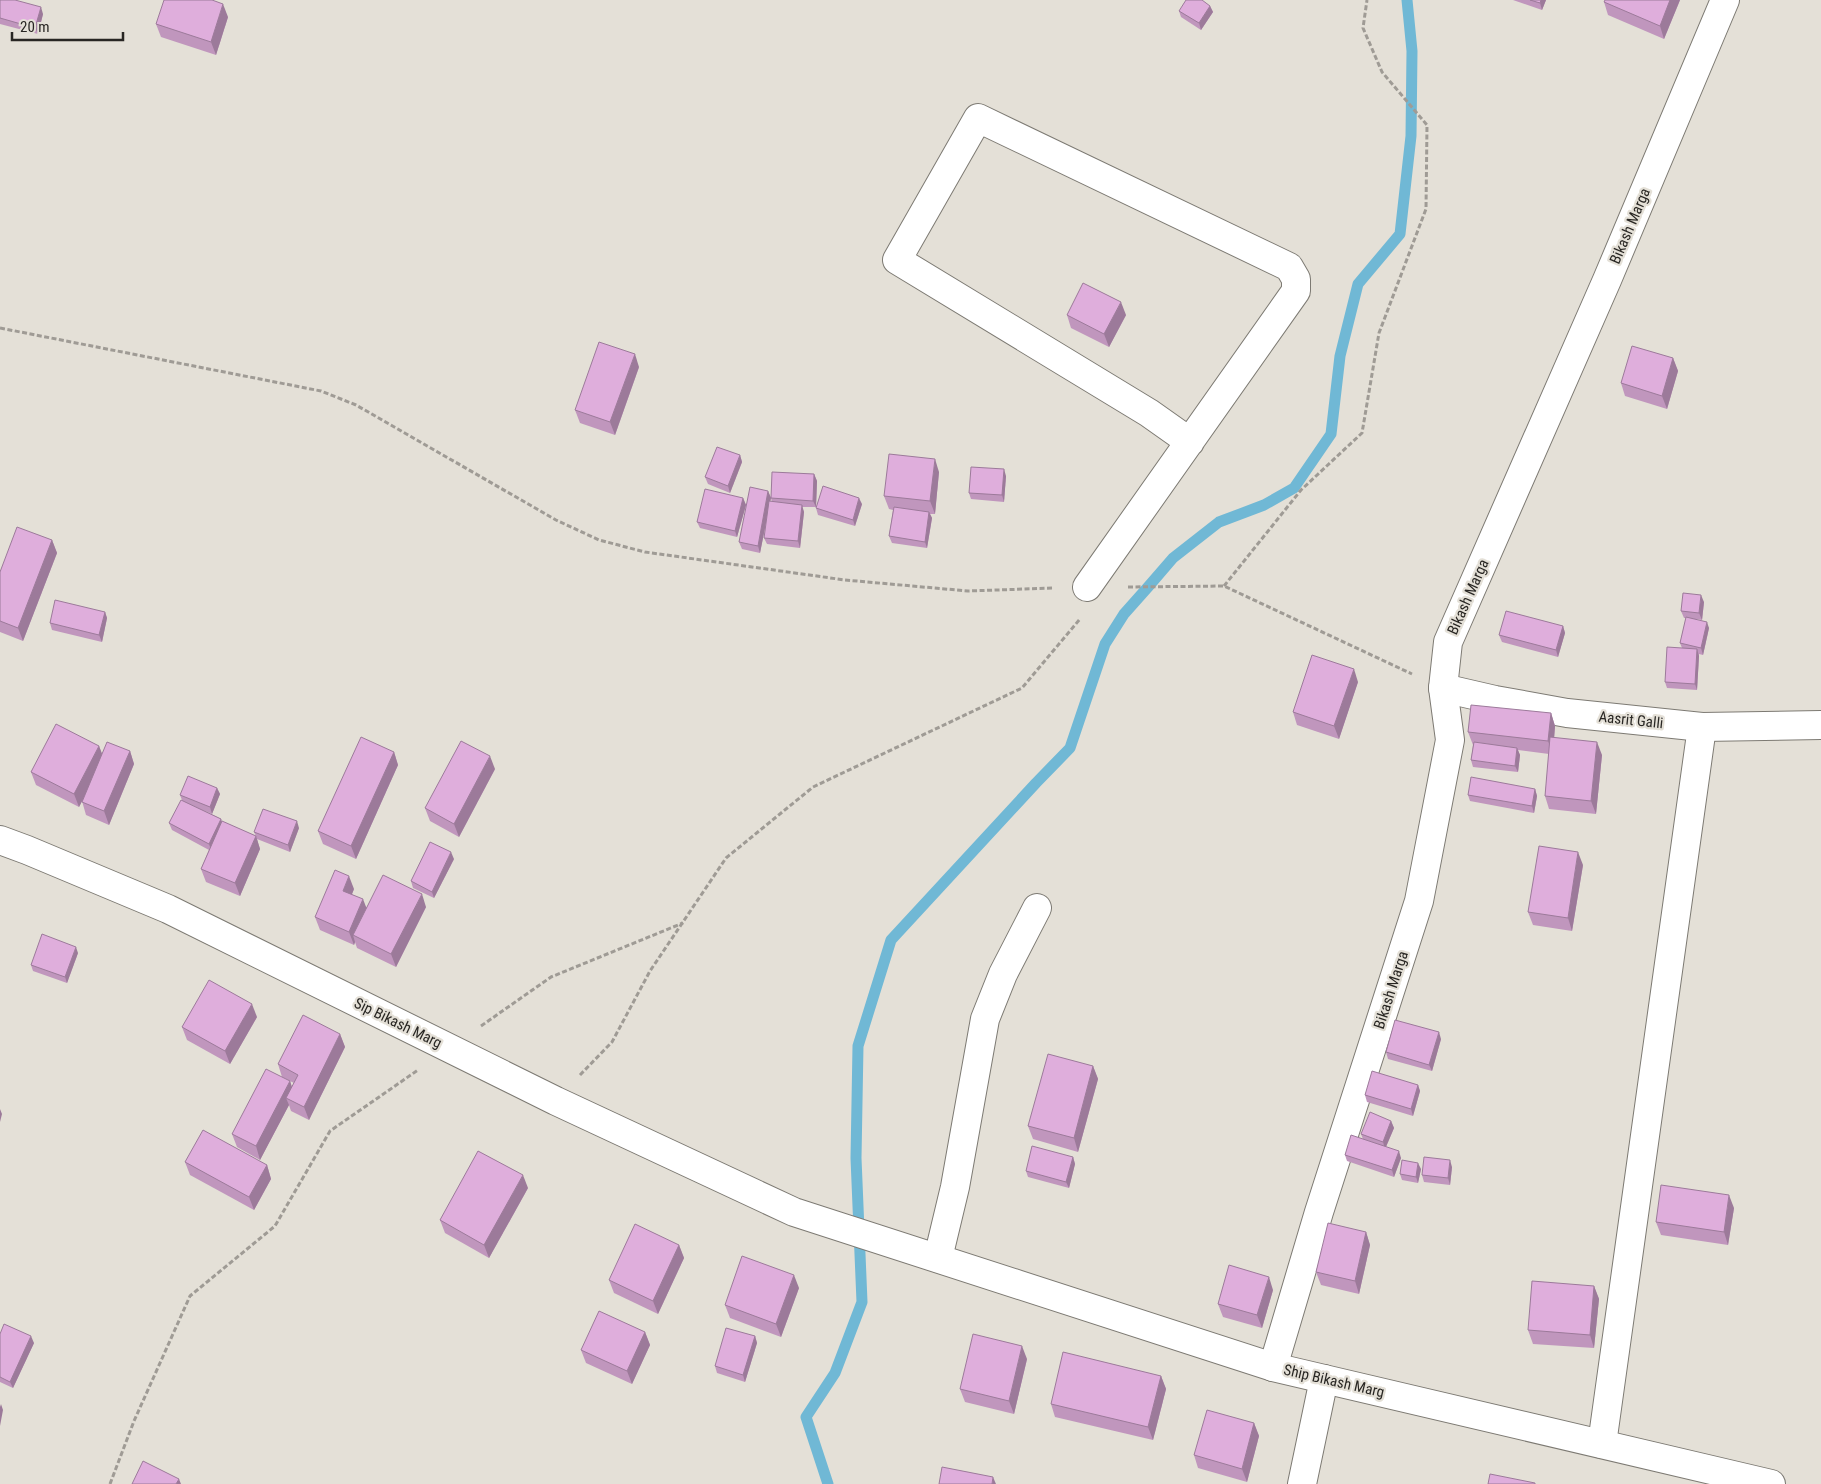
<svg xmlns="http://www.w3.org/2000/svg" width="1821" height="1484" font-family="'Roboto Condensed',sans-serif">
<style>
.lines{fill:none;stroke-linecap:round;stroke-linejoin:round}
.stream{stroke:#70b8d5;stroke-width:11}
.minor-casing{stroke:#7d7a73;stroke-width:30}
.path{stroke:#9f9b95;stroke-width:3;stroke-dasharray:5 2.5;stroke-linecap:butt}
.minor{stroke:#fff;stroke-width:28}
.wall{fill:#c096bd}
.shaded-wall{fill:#9c7a9a}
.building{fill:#dfaedc;stroke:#9c7a9a}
.labels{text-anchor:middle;stroke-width:4.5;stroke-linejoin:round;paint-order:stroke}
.street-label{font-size:15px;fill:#282623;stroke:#e4e0d7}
</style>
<rect width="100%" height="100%" fill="#e4e0d7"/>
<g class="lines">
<polyline class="stream" points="828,1484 806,1417 835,1373 862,1302 856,1158 858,1046 891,940 1036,783 1070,748 1105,644 1124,614 1148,587 1173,558 1219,522 1264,505 1294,488 1331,434 1340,356 1358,284 1400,234 1411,136 1412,51 1407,0"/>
<defs>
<g id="minor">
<polyline points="1087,587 1296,291 1296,279 1289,267 978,118 897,260 1149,413 1190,442"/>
<polyline points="1443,688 1495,700 1567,713 1702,727 1821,725"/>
<polyline points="0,840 27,850 168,909 556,1101 794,1212 1273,1367 1771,1484"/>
<polyline points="938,1258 955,1187 985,1019 1003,974 1037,908"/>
<polyline points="1273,1367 1319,1212 1419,901 1450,740 1443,688 1448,642 1607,280 1725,0"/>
<polyline points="1602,1444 1702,727"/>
<polyline points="1302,1484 1324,1379"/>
</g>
</defs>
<use href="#minor" class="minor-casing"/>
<g class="path">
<polyline points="0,328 321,391 356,405 556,520 599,540 645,552 845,580 968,591 1054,588"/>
<polyline points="1224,586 1301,490 1362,433 1379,333 1426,209 1427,125 1382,72 1363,28 1367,0"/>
<polyline points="1128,587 1224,586 1412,674"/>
<polyline points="481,1026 551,977 683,923"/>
<polyline points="580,1075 612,1042 650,971 726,858 813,787 1022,688 1080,619"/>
<polyline points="110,1484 134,1421 190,1296 275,1226 330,1131 418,1070"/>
</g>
<use href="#minor" class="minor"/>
</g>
<g class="wall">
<polygon points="0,0 43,14 38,34 0,24"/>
<polygon points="1513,0 1546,0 1542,10"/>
<polygon points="1605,0 1680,0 1664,39 1608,15 1604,2"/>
<polygon points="1210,6 1213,12 1201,30 1181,17 1179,11"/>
<polygon points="228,17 216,55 161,37 156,24"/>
<polygon points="1067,315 1126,315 1109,347 1071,328"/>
<polygon points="1673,358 1678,371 1667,409 1625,396 1621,383"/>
<polygon points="639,367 615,435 580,423 575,410"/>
<polygon points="740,455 742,462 730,493 708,484 705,477"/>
<polygon points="939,472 935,514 930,514 932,518 927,548 892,543 889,536 893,510 889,509 884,496"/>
<polygon points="814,474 817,481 816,507 802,507 804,512 800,548 767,544 764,538 767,518 760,553 742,549 739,542 768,491 771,498 770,501 772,502 771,498"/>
<polygon points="1006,476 1004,502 971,499 969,493"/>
<polygon points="743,498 746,505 737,537 700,528 697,522"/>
<polygon points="862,504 855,526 818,515 816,508"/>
<polygon points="52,540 57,553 23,641 0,632 0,572"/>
<polygon points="1704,602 1702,620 1696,619 1709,628 1703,655 1699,654 1699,656 1697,690 1667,688 1665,682 1682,648 1680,643 1686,618 1684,618 1681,611"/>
<polygon points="105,612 107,618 102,642 52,630 50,623"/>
<polygon points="1563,626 1565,633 1558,657 1502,642 1499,635"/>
<polygon points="1358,682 1339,739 1297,725 1293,712"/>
<polygon points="1551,713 1555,726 1554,737 1602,755 1596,814 1549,809 1545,796 1549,754 1518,750 1520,755 1518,772 1473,767 1471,760 1473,745 1468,732"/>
<polygon points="99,746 102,754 130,751 134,764 109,825 86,815 82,801 79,807 36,785 31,772"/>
<polygon points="394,752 398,765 356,859 323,844 318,831"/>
<polygon points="495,769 459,837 430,821 425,808"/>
<polygon points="217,788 220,794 212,814 203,810 221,819 222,822 256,836 254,832 299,828 290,852 257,839 260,849 240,896 206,882 201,869 209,850 172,830 169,823 182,800 180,795"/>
<polygon points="1535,789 1537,796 1534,813 1470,801 1468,795"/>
<polygon points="454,859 434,898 413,888 411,881"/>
<polygon points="1583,865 1572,931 1533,925 1528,912"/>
<polygon points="354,889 352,894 366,907 426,907 396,967 357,948 355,942 354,945 320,930 315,917"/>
<polygon points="78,953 67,983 33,971 31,965"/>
<polygon points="257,1017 230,1064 187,1040 182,1027"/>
<polygon points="340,1034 345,1047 309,1120 291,1111 289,1105 260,1160 237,1147 232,1134 290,1081 292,1087 294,1083 282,1077 278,1064"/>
<polygon points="1441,1039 1432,1071 1388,1059 1386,1052"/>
<polygon points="1093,1066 1098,1079 1078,1152 1033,1139 1028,1126"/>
<polygon points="1418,1085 1420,1091 1413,1116 1367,1102 1365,1095"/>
<polygon points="1391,1121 1394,1128 1386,1147 1401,1158 1394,1177 1347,1161 1345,1155 1363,1139 1361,1134"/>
<polygon points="1073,1157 1075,1164 1069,1188 1028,1177 1026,1171"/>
<polygon points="185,1162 267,1165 271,1179 254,1210 190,1175"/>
<polygon points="1452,1167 1450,1185 1424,1182 1422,1175"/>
<polygon points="1421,1169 1418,1183 1402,1180 1400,1174"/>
<polygon points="528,1188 489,1258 445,1233 440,1220"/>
<polygon points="1734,1208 1728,1245 1661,1235 1656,1222"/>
<polygon points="1366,1232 1370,1245 1359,1294 1321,1285 1316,1272"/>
<polygon points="679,1245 684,1258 658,1314 614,1293 609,1280"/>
<polygon points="1594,1286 1599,1299 1594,1348 1533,1344 1528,1330"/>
<polygon points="799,1288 781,1337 730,1318 725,1305"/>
<polygon points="1273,1290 1262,1328 1223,1317 1218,1304"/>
<polygon points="645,1332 650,1345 632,1384 586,1363 581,1350"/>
<polygon points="0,1334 34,1343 13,1388 0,1382"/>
<polygon points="755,1336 757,1343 745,1382 717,1373 715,1366"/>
<polygon points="1027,1359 1014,1414 965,1402 960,1389"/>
<polygon points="1161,1376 1166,1389 1153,1440 1055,1417 1051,1404"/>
<polygon points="1254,1423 1259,1436 1247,1482 1198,1468 1194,1455"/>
</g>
<g class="shaded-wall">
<polygon points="1541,0 1546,0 1542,10 1540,3"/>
<polygon points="1670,0 1680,0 1664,39 1660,26"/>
<polygon points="223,4 228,17 216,55 211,42"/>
<polygon points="1210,6 1213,12 1201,30 1199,23"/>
<polygon points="41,7 43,14 38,34 35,28"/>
<polygon points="1121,302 1126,315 1109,347 1104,334"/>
<polygon points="635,354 639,367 615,435 610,422"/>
<polygon points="1673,358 1678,371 1667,409 1662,396"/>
<polygon points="740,455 742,462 730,493 728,486"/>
<polygon points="935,459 939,472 935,514 930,501"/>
<polygon points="1004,469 1006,476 1004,502 1002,495"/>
<polygon points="814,474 817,481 816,507 813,501"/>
<polygon points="768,491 771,498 760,553 758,546"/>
<polygon points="743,498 746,505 737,537 735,531"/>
<polygon points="859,498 862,504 855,526 853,520"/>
<polygon points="802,505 804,512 800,548 798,541"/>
<polygon points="929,512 932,518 927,548 925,542"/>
<polygon points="52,540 57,553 23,641 18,628"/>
<polygon points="1701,595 1704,602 1702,620 1699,613"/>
<polygon points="105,612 107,618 102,642 99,635"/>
<polygon points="1707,622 1709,628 1703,655 1701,648"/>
<polygon points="1563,626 1565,633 1558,657 1556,650"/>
<polygon points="1697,649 1699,656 1697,690 1695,684"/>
<polygon points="1354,669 1358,682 1339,739 1334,726"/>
<polygon points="1551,713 1555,726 1553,754 1548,741"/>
<polygon points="1597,742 1602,755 1596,814 1591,801"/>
<polygon points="99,746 104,759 79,807 74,794"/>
<polygon points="1517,748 1520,755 1518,772 1515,766"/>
<polygon points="130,751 134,764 109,825 104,811"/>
<polygon points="394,752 398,765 356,859 351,846"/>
<polygon points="490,756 495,769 459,837 454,824"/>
<polygon points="217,788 220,794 212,814 210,807"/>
<polygon points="1535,789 1537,796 1534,813 1532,806"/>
<polygon points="221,819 223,826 211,850 209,844"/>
<polygon points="297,821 299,828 290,852 288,845"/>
<polygon points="256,836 260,849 240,896 235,883"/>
<polygon points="451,852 454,859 434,898 432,892"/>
<polygon points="1578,852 1583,865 1572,931 1568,918"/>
<polygon points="349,876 354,889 348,904 343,891"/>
<polygon points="422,894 426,907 396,967 391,954"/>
<polygon points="363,899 368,912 353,935 355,942 354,945 349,932"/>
<polygon points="76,947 78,953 67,983 65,977"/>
<polygon points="252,1004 257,1017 230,1064 225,1051"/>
<polygon points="1439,1032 1441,1039 1432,1071 1429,1065"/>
<polygon points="340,1034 345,1047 309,1120 304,1107"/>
<polygon points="1093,1066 1098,1079 1078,1152 1074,1138"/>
<polygon points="290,1081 294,1094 286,1098 289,1105 260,1160 256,1146"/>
<polygon points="1418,1085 1420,1091 1413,1116 1411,1109"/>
<polygon points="0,1109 2,1114 0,1122"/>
<polygon points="1391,1121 1394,1128 1385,1149 1383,1142"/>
<polygon points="1399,1151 1401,1158 1394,1177 1392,1170"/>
<polygon points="1073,1157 1075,1164 1069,1188 1066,1182"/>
<polygon points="1450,1160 1452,1167 1450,1185 1448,1178"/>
<polygon points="1418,1163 1421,1169 1418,1183 1416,1177"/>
<polygon points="267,1165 271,1179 254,1210 249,1197"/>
<polygon points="523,1175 528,1188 489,1258 484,1245"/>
<polygon points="1729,1195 1734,1208 1728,1245 1724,1232"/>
<polygon points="1366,1232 1370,1245 1359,1294 1355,1281"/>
<polygon points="679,1245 684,1258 658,1314 653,1301"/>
<polygon points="794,1275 799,1288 781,1337 776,1324"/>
<polygon points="1269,1277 1273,1290 1262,1328 1257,1315"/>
<polygon points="1594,1286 1599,1299 1594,1348 1590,1335"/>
<polygon points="645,1332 650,1345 632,1384 627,1371"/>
<polygon points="31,1336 34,1343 13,1388 10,1382"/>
<polygon points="755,1336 757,1343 745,1382 743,1375"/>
<polygon points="1022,1346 1027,1359 1014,1414 1009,1401"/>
<polygon points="1161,1376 1166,1389 1153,1440 1148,1427"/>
<polygon points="1,1404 3,1410 0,1426 0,1407"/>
<polygon points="1254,1423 1259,1436 1247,1482 1242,1469"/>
<polygon points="993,1477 996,1484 992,1484"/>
<polygon points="179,1479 181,1484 176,1484"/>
</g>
<g class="building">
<polygon points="0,0 15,0 41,7 35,28 0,18"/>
<polygon points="164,0 212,0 223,4 211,42 156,24"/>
<polygon points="1186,0 1202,0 1210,6 1199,23 1179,11"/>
<polygon points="1530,0 1541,0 1540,3"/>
<polygon points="1605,0 1670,0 1660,26 1604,2"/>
<polygon points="1083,283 1121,302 1104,334 1067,315"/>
<polygon points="599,342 635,354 610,422 575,410"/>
<polygon points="1632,346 1673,358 1662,396 1621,383"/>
<polygon points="717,447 740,455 728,486 705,477"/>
<polygon points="889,454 935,459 930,501 884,496"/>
<polygon points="971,467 1004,469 1002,495 969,493"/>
<polygon points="772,472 814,474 813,501 771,498"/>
<polygon points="823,486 859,498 853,520 816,508"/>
<polygon points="750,487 768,491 758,546 739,542"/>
<polygon points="705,489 743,498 735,531 697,522"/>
<polygon points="769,501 802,505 798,541 764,538"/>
<polygon points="894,507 929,512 925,542 889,536"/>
<polygon points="17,527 52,540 18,628 0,621 0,572"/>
<polygon points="1683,593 1701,595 1699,613 1681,611"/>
<polygon points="55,600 105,612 99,635 50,623"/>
<polygon points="1506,611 1563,626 1556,650 1499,635"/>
<polygon points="1686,617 1707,622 1701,648 1680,643"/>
<polygon points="1667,647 1697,649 1695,684 1665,682"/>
<polygon points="1312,655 1354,669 1334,726 1293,712"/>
<polygon points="1471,705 1551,713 1548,741 1468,732"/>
<polygon points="56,724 99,746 74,794 31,772"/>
<polygon points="361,737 394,752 351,846 318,831"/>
<polygon points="1550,737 1597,742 1591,801 1545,796"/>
<polygon points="461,741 490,756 454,824 425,808"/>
<polygon points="107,742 130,751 104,811 82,802"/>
<polygon points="1474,742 1517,748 1515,766 1471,760"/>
<polygon points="188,776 217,788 210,807 180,795"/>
<polygon points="1471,777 1535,789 1532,806 1468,795"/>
<polygon points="181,800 221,819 209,844 169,823"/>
<polygon points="263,809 297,821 288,845 254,832"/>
<polygon points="222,821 256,836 235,883 201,869"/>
<polygon points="430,842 451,852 432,892 411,881"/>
<polygon points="1539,846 1578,852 1568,918 1528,912"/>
<polygon points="335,870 349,876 343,891 363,899 349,932 315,917"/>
<polygon points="383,875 422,894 391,954 353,935"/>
<polygon points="42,934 76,947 65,977 31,965"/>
<polygon points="209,980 252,1004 225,1051 182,1027"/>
<polygon points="303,1015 340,1034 304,1107 286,1098 298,1075 278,1064"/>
<polygon points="1395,1020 1439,1032 1429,1065 1386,1052"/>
<polygon points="1048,1054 1093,1066 1074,1138 1028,1126"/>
<polygon points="266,1069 290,1081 256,1146 232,1134"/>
<polygon points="1372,1071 1418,1085 1411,1109 1365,1095"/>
<polygon points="1370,1112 1391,1121 1383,1142 1361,1134"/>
<polygon points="203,1130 267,1165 249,1197 185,1162"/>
<polygon points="1351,1135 1399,1151 1392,1170 1345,1155"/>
<polygon points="1032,1146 1073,1157 1066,1182 1026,1171"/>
<polygon points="478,1151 523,1175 484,1245 440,1220"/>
<polygon points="1424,1157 1450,1160 1448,1178 1422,1175"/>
<polygon points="1402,1160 1418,1163 1416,1177 1400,1174"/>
<polygon points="1661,1185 1729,1195 1724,1232 1656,1222"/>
<polygon points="1328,1223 1366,1232 1355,1281 1316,1272"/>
<polygon points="635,1224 679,1245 653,1301 609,1280"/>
<polygon points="742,1256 794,1275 776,1324 725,1305"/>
<polygon points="1229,1265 1269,1277 1257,1315 1218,1304"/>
<polygon points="1532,1281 1594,1286 1590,1335 1528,1330"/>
<polygon points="599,1311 645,1332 627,1371 581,1350"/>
<polygon points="4,1324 31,1336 10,1382 0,1377 0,1334"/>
<polygon points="726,1328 755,1336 743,1375 715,1366"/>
<polygon points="973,1334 1022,1346 1009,1401 960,1389"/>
<polygon points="1063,1352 1161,1376 1148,1427 1051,1404"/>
<polygon points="1207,1410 1254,1423 1242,1469 1194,1455"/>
<polygon points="143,1461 179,1479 176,1484 132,1484"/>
<polygon points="942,1467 993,1477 992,1484 939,1484"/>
<polygon points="1490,1474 1535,1483 1535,1484 1488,1484"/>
</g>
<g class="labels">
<g class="street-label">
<text transform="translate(1630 226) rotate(-67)" y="5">Bikash Marga</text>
<text transform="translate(1468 597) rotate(-66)" y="5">Bikash Marga</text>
<text transform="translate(1631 720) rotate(6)" y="5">Aasrit Galli</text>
<text transform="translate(1391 990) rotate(-72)" y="5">Bikash Marga</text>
<text transform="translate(398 1023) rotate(26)" y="5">Sip Bikash Marg</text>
<text transform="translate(1334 1381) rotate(13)" y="5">Ship Bikash Marg</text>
</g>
</g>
<path d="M12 32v8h111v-8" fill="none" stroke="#282623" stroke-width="2.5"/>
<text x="20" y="32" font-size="15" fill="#282623" stroke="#e4e0d7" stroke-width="4" paint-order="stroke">20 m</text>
</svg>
